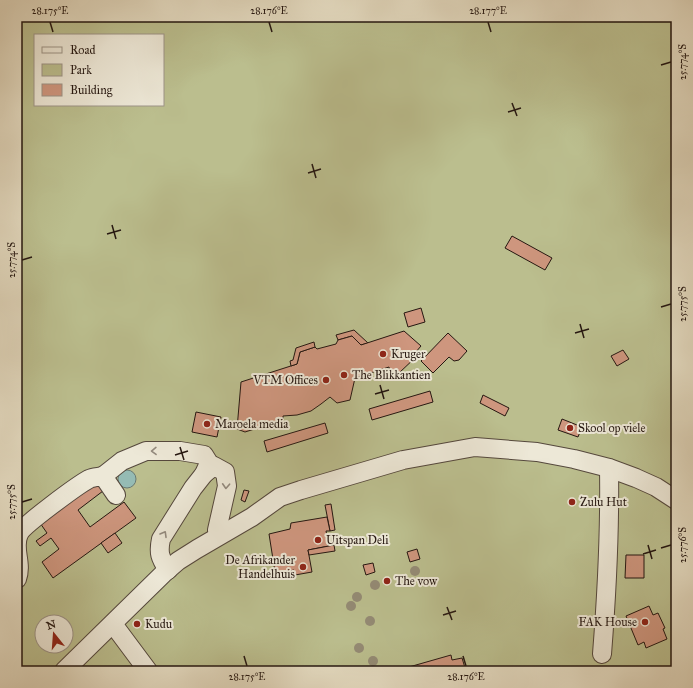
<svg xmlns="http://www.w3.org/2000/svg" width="693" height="688" font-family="'IM FELL Great Primer',serif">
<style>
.green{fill:#bbbe8e;stroke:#706a50;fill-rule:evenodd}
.water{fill:#95bbb4;stroke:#687973}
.building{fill:#ce967e;stroke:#251711}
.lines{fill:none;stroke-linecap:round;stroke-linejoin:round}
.minor-casing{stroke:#55483d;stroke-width:20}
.minor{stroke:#ede8d7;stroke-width:18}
.tree{fill:#948b75}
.oneway{stroke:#938a7e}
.ticks{fill:none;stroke:#251711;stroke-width:1.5}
.poi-dot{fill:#8f2418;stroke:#ede8d7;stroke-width:1.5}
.labels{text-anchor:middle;stroke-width:4;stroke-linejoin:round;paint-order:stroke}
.poi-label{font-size:12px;fill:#251711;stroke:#ede8d7;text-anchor:start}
.neatline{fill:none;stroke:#251711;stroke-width:1.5}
.ticks-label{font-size:10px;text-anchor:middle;fill:#251711}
</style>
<rect width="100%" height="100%" fill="#e4dbc1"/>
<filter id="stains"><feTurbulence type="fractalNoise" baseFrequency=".005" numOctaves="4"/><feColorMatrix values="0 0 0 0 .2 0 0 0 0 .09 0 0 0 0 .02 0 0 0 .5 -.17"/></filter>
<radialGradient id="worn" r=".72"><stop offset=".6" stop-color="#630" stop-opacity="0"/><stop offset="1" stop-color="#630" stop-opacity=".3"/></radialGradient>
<path class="green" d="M17,17H676V671H17ZM35,35H163V105H35ZM42,622H66V646H42Z"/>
<circle class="water" cx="127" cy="479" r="9"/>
<g class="building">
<polygon points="512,236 552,258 545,270 505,248"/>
<polygon points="421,308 425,322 408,327 404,313"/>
<polygon points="354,330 368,343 361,345 352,336 338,340 336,335"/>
<polygon points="404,331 421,346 415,353 417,356 399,373 390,372 389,367 355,378 350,400 337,403 330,397 321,404 311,411 297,415 283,416 283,420 245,432 237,429 241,382 297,364 300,352 315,347 317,349 336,344 338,340 352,336 361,345"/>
<polygon points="448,333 467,351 459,360 454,361 449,357 433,373 421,361"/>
<polygon points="314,342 315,347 300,352 297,364 291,366 290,361 293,360 296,348"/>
<polygon points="623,350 629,359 617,366 611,356"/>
<polygon points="430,391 433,402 372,420 369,409"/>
<polygon points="483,395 509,408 505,416 480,403"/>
<polygon points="196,412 221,417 217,437 192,432"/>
<polygon points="562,419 582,427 578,437 558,430"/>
<polygon points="325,423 328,433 267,452 264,441"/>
<polygon points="95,482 103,491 78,510 90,527 124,502 136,518 53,578 42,562 59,549 51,538 40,546 36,541 47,533 40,523"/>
<polygon points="244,490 249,491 245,502 241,500"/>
<polygon points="331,504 335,530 330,531 325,505"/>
<polygon points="327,517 330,531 326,531 329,546 308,550 312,572 295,575 294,570 279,573 275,572 269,534 290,529 291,523"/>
<polygon points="115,533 122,543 108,553 101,543"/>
<polygon points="334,545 335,551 309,555 308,550"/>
<polygon points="417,549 420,559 410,562 407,552"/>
<polygon points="626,555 644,555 644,578 625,578"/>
<polygon points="373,563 375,572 366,575 363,565"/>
<polygon points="649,606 653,615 658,613 665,628 663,629 667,639 646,648 644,642 638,645 626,616"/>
<polygon points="451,655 452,660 462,658 466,671 395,671"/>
</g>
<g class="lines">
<defs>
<g id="minor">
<polyline points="204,474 214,466 225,472 227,486 217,530 218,536"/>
<path d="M103,476L122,461L146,451H180L204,455L209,463L204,474L193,488L161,539C158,553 160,558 168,570"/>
<path d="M17,579C23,563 12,548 19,534C23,525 78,485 89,479C93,477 99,477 103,476L116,495"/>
<polyline points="113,624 148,671"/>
<path d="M602,654C607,591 610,531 609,468"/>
<polyline points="64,671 163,574 178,561 197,549 252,517 280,497 301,490 403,460 475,447 537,452 574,459 609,468 636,478 656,487 676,500"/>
</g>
</defs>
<use href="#minor" class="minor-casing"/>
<use href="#minor" class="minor"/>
</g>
<g class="tree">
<circle cx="415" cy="571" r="5"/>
<circle cx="375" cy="585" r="5"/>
<circle cx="357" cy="597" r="5"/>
<circle cx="351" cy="606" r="5"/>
<circle cx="370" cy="621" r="5"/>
<circle cx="359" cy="648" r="5"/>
<circle cx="373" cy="661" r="5"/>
</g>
<defs><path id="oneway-chevron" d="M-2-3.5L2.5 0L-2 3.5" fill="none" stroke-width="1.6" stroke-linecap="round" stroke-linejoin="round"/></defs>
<g class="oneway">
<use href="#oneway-chevron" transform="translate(154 451) rotate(179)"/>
<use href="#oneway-chevron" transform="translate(226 486) rotate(93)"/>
<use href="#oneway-chevron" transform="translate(164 534) rotate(-60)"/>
</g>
<path class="ticks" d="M50,22L53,32M269,22L272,32M488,22L491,32M661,65L671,62M512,103L517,116M508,112L521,108M312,164L316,178M308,173L321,169M112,225L116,239M107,234L121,230M22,260L32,257M661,307L671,304M580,324L584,338M575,333L589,329M380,385L384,399M375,394L389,390M180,447L184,460M175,455L188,451M22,502L32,499M648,545L652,559M661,548L671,545M643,554L656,550M447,607L452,620M443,615L456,611M244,656L247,666M463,656L466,666"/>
<g class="poi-dot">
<circle cx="383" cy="354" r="4"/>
<circle cx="344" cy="375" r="4"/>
<circle cx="326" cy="380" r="4"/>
<circle cx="207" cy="424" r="4"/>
<circle cx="570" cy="428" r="4"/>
<circle cx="572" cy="502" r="4"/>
<circle cx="318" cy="540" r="4"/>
<circle cx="303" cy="567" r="4"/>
<circle cx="387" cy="581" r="4"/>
<circle cx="645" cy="622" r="4"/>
<circle cx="137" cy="624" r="4"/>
</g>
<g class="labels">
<g class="poi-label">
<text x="391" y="358">Kruger</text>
<text x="352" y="379">The Blikkantien</text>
<text x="318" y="384" text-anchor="end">VTM Offices</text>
<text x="215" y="428">Maroela media</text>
<text x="578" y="432">Skool op viele</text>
<text x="580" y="506">Zulu Hut</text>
<text x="326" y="544">Uitspan Deli</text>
<text x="295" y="564" text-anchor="end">De Afrikander<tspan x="295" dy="14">Handelhuis</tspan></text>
<text x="395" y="585">The vow</text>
<text x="637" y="626" text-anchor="end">FAK House</text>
<text x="145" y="628">Kudu</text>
</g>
</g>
<rect width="693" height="688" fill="none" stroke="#e4dbc1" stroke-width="44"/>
<rect x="34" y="34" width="130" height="72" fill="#ede8d7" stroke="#9d9488"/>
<rect x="42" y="47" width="20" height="6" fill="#ede8d7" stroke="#9d9488"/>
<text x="70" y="54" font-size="12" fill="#251711">Road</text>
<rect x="42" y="64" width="20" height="12" fill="#bbbe8e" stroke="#9d9488"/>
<text x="70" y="74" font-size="12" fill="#251711">Park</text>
<rect x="42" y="84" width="20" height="12" fill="#ce967e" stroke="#9d9488"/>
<text x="70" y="94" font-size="12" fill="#251711">Building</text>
<g transform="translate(54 634) rotate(343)"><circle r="19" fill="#ede8d7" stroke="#9d9488"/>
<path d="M0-3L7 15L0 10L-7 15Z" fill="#8f2418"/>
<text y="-6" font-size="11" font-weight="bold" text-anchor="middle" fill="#251711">N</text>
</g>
<rect x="22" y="22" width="649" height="644" class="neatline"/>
<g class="ticks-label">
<text x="50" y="14">28.175°E</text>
<text x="269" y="14">28.176°E</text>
<text x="488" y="14">28.177°E</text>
<text transform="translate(682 62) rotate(-90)" y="4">25.774°S</text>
<text transform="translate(11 260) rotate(-90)" y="4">25.774°S</text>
<text transform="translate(682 304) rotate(-90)" y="4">25.775°S</text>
<text transform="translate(11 502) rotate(-90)" y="4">25.775°S</text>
<text transform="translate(682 545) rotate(-90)" y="4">25.776°S</text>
<text x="247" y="680">28.175°E</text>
<text x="466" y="680">28.176°E</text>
</g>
<rect width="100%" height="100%" filter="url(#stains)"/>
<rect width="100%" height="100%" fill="url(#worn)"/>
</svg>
